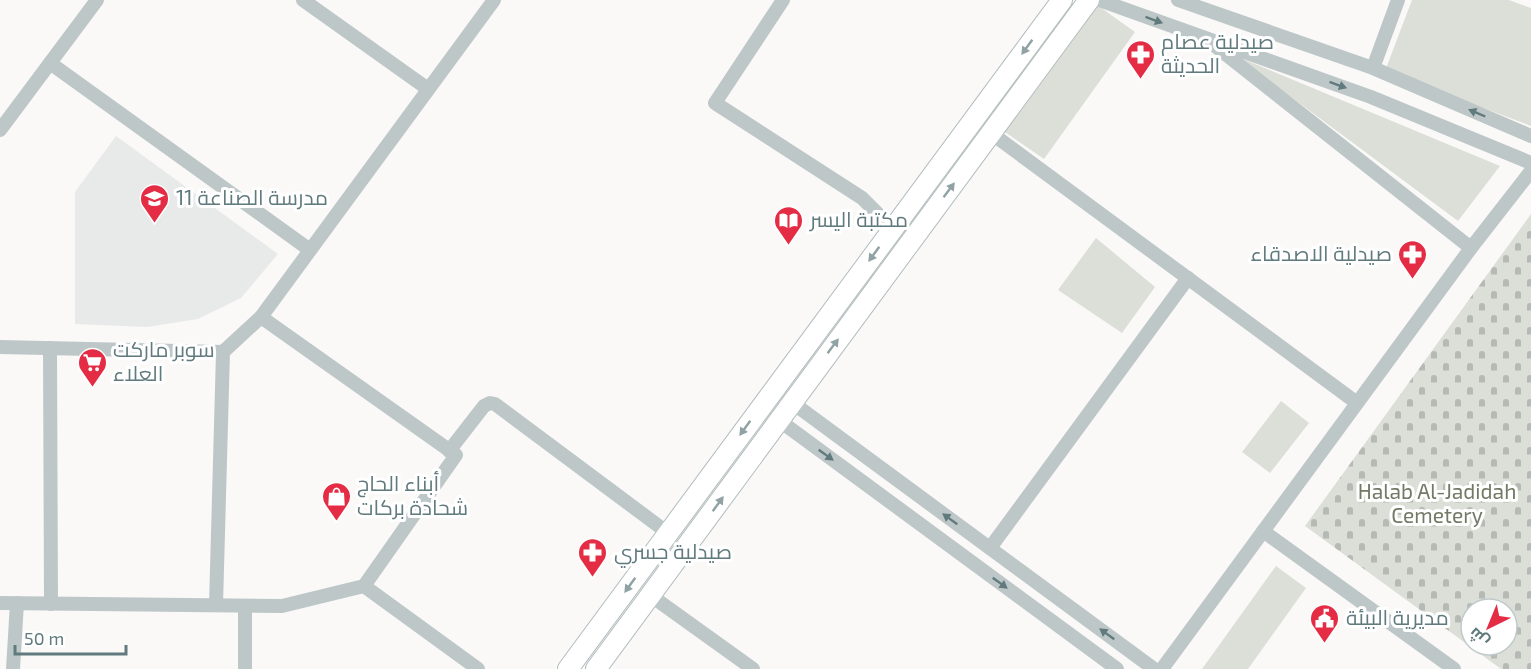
<svg xmlns="http://www.w3.org/2000/svg" width="1531" height="669" font-family="'Exo 2',Cairo,sans-serif">
<style>
.built{fill:#e8e9e9}
.grass{fill:#dcdfd7}
.cemetery{fill:url(#cemetery-stones);fill-rule:evenodd}
.lines{fill:none;stroke-linecap:round;stroke-linejoin:round}
.secondary-casing{stroke:#b1bcbd;stroke-width:22}
.street{stroke:#bec7c8;stroke-width:14}
.secondary{stroke:#fff;stroke-width:20}
.oneway{fill:#607a7d}
.oneway2{fill:#90a2a4}
.labels{text-anchor:middle;stroke-width:6;stroke-linejoin:round;paint-order:stroke}
.poi-label{font-size:21px;fill:#607a7d;stroke:#fff;text-anchor:start}
.park-label{font-size:21px;fill:#707a64;stroke:#fff}
</style>
<defs>
<pattern id="cemetery-stones" width="16" height="16" patternUnits="userSpaceOnUse" patternTransform="scale(1.5)"><rect width="16" height="16" fill="#dcdfd7"/><path d="M2 7V4a2 2 0 0 1 4 0v3zM10 15v-3a2 2 0 0 1 4 0v3z" fill="#b6bab4"/></pattern>
</defs>
<rect width="100%" height="100%" fill="#faf9f8"/>
<polygon class="built" points="116,136 278,254 241,298 198,319 147,327 75,324 75,192"/>
<g class="grass">
<polygon points="1412,0 1509,0 1531,8 1531,126 1385,71"/>
<polygon points="1093,2 1135,32 1044,159 1002,130"/>
<polygon points="1236,56 1500,166 1458,221"/>
<polygon points="1096,238 1155,287 1122,333 1058,290"/>
<polygon points="1281,401 1309,423 1270,473 1242,452"/>
<polygon points="1276,566 1306,588 1248,669 1202,669"/>
</g>
<path class="cemetery" d="M1531,214V669H1501L1305,526ZM1471,609H1507V645H1471Z"/>
<g class="lines">
<defs>
<g id="secondary">
<polyline points="568,669 1062,0"/>
<polyline points="596,669 1089,0"/>
</g>
</defs>
<use href="#secondary" class="secondary-casing"/>
<g class="street">
<polyline points="303,0 428,89"/>
<polyline points="783,0 715,103 862,198 893,229"/>
<polyline points="1099,0 1371,97 1531,163"/>
<polyline points="1178,0 1373,68 1531,136"/>
<polyline points="1214,45 1471,248"/>
<polyline points="50,63 310,250"/>
<polyline points="1373,68 1398,0"/>
<polyline points="0,130 97,0"/>
<polyline points="991,133 1357,403"/>
<polyline points="0,347 223,352 261,317 494,0"/>
<polyline points="50,348 51,604"/>
<polyline points="786,398 1154,669"/>
<polyline points="761,407 1117,669"/>
<polyline points="449,451 484,406 490,403 495,404 668,533"/>
<polyline points="1263,531 1454,669"/>
<polyline points="990,548 1188,278"/>
<polyline points="364,586 478,669"/>
<polyline points="650,595 753,669"/>
<polyline points="0,603 282,606 364,586 456,455 261,317"/>
<polyline points="216,605 223,352"/>
<polyline points="245,606 245,669"/>
<polyline points="13,669 17,603"/>
<polyline points="1162,669 1471,248 1531,171"/>
</g>
<use href="#secondary" class="secondary"/>
</g>
<defs><path id="oneway-solid" d="M-6-.8H1V-3.2L6.5 0L1 3.2V.8H-6Z" transform="scale(1.5)"/></defs>
<g class="oneway">
<use href="#oneway-solid" transform="translate(1154 20) rotate(20)"/>
<use href="#oneway-solid" transform="translate(1338 85) rotate(20)"/>
<use href="#oneway-solid" transform="translate(1477 113) rotate(-157)"/>
<use href="#oneway-solid" transform="translate(826 455) rotate(36)"/>
<use href="#oneway-solid" transform="translate(950 519) rotate(-144)"/>
<use href="#oneway-solid" transform="translate(1000 583) rotate(36)"/>
<use href="#oneway-solid" transform="translate(1107 634) rotate(-144)"/>
</g>
<g class="oneway2">
<use href="#oneway-solid" transform="translate(1027 47) rotate(126)"/>
<use href="#oneway-solid" transform="translate(949 190) rotate(-53)"/>
<use href="#oneway-solid" transform="translate(874 254) rotate(126)"/>
<use href="#oneway-solid" transform="translate(833 346) rotate(-53)"/>
<use href="#oneway-solid" transform="translate(745 428) rotate(126)"/>
<use href="#oneway-solid" transform="translate(718 504) rotate(-54)"/>
<use href="#oneway-solid" transform="translate(630 585) rotate(126)"/>
</g>
<defs>
<symbol id="pharmacy-pin" viewBox="-11 -11 22 30"><path d="M0 17L-7.5 6A9.5 9.5 0 1 1 7.5 6Z" fill="#e52c45" stroke="#fff"/><path d="M-2-6h4v4h4v4h-4v4h-4v-4h-4v-4h4Z" fill="#fff"/></symbol>
<symbol id="school-pin" viewBox="-11 -11 22 30"><path d="M0 17L-7.5 6A9.5 9.5 0 1 1 7.5 6Z" fill="#e52c45" stroke="#fff"/><path d="M0-5L7-2L0 1L-7-2ZM-4 1L0 2.5L4 1V4Q0 6-4 4Z" fill="#fff"/></symbol>
<symbol id="library-pin" viewBox="-11 -11 22 30"><path d="M0 17L-7.5 6A9.5 9.5 0 1 1 7.5 6Z" fill="#e52c45" stroke="#fff"/><path d="M-6-4Q-3-5.5-.7-3.5V5Q-3 3-6 4ZM6-4Q3-5.5 .7-3.5V5Q3 3 6 4Z" fill="#fff"/></symbol>
<symbol id="supermarket-pin" viewBox="-11 -11 22 30"><path d="M0 17L-7.5 6A9.5 9.5 0 1 1 7.5 6Z" fill="#e52c45" stroke="#fff"/><path d="M-6-5.5h2.5l.6 2H6L4.5 2H-2.5L-4.4-4H-6ZM-1.5 3.2a1.3 1.3 0 1 0 .1 0ZM3 3.2a1.3 1.3 0 1 0 .1 0Z" fill="#fff"/></symbol>
<symbol id="shop-pin" viewBox="-11 -11 22 30"><path d="M0 17L-7.5 6A9.5 9.5 0 1 1 7.5 6Z" fill="#e52c45" stroke="#fff"/><path d="M-5-2.5h2.3a2.7 3.5 0 0 1 5.4 0H5L5.5 6h-11ZM-1.5-2.5h3a1.5 2.3 0 0 0-3 0Z" fill="#fff"/></symbol>
<symbol id="civic-pin" viewBox="-11 -11 22 30"><path d="M0 17L-7.5 6A9.5 9.5 0 1 1 7.5 6Z" fill="#e52c45" stroke="#fff"/><path d="M-.6-6.5H3V-4.5H.6V-3L4-1V1h2V6H-6V1h2V-1L-.6-3ZM-1.2 2.5V6h2.4V2.5Z" fill="#fff"/></symbol>
</defs>
<g fill-rule="evenodd">
<use href="#pharmacy-pin" x="1124" y="38" width="33" height="45"/>
<use href="#school-pin" x="138" y="182" width="33" height="45"/>
<use href="#library-pin" x="772" y="204" width="33" height="45"/>
<use href="#pharmacy-pin" x="1396" y="238" width="33" height="45"/>
<use href="#supermarket-pin" x="76" y="346" width="33" height="45"/>
<use href="#shop-pin" x="320" y="480" width="33" height="45"/>
<use href="#pharmacy-pin" x="576" y="536" width="33" height="45"/>
<use href="#civic-pin" x="1308" y="602" width="33" height="45"/>
</g>
<g class="labels">
<g class="poi-label">
<text x="1161" y="49">صيدلية عصام<tspan x="1161" dy="24">الحديثة</tspan></text>
<text x="176" y="205">مدرسة الصناعة 11</text>
<text x="810" y="227">مكتبة اليسر</text>
<text x="1392" y="261" text-anchor="end">صيدلية الاصدقاء</text>
<text x="113" y="357">سوبر ماركت<tspan x="113" dy="24">العلاء</tspan></text>
<text x="357" y="491">أبناء الحاج<tspan x="357" dy="24">شحادة بركات</tspan></text>
<text x="614" y="559">صيدلية جسري</text>
<text x="1346" y="625">مديرية البيئة</text>
</g>
<g class="park-label">
<text x="1437" y="499">Halab Al-Jadidah<tspan x="1437" dy="24">Cemetery</tspan></text>
</g>
</g>
<g transform="translate(1489 627) rotate(223)"><circle r="28" fill="#ffffff" stroke="#bfcacb" stroke-width="1.5"/>
<path d="M0-4.5L10 22L0 15L-10 22Z" fill="#e52c45"/>
<text y="-9" font-size="16" font-weight="bold" text-anchor="middle" fill="#607a7d">ش</text>
</g>
<path d="M15 645v9h111v-9" fill="none" stroke="#607a7d" stroke-width="3"/>
<text x="24" y="645" font-size="18" fill="#607a7d" stroke="#ffffff" stroke-width="4.5" paint-order="stroke">50 m</text>
</svg>
